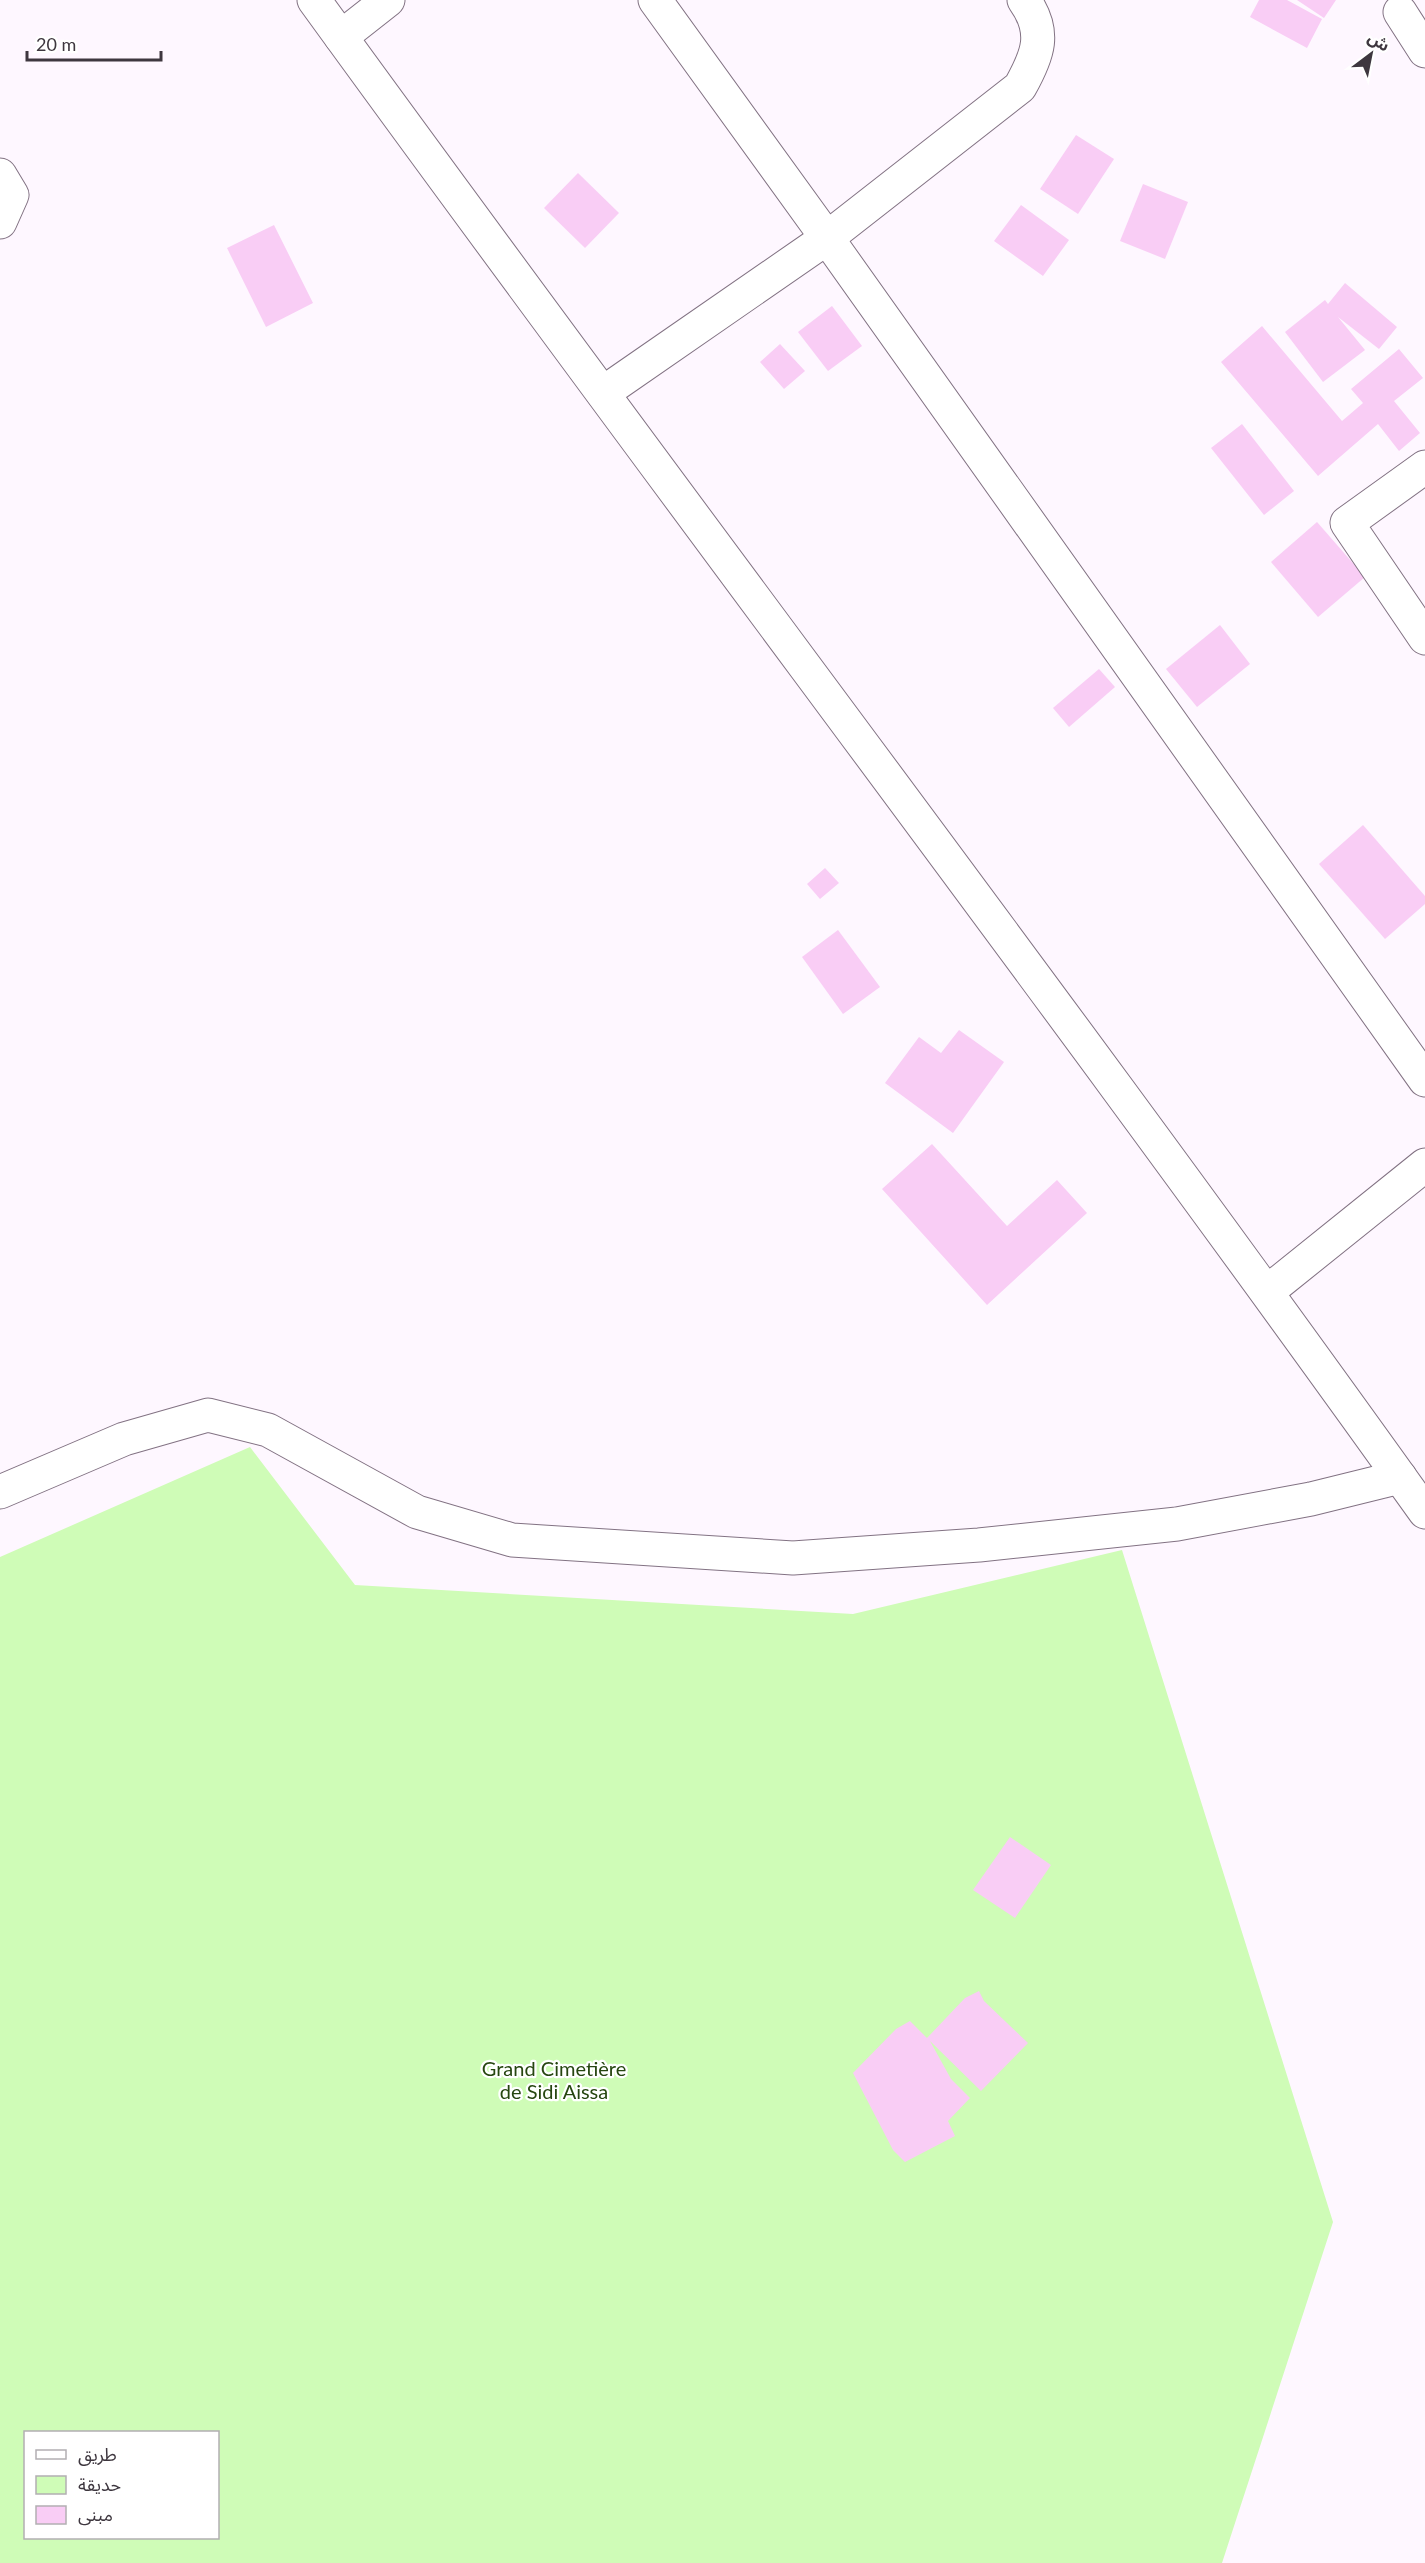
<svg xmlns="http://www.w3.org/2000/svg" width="1425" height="2563" font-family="Lato,'Noto Sans Arabic',sans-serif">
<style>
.green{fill:#cffcb7;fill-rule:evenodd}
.building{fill:#f9cdf5}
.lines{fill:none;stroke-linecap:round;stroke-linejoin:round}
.street-casing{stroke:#827283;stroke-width:35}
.street{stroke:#fff;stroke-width:33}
.labels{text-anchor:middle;stroke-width:4.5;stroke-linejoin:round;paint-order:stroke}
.park-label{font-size:20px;fill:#264610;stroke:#fff}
</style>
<rect width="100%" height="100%" fill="#fef7ff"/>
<path class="green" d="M250,1447L355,1585L853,1614L1122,1550L1333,2222L1222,2563H0V1557ZM26,2432H218V2538H26Z"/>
<g class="building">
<polygon points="1259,0 1287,0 1322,19 1307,48 1250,17"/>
<polygon points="1297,0 1336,0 1324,18"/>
<polygon points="1076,135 1114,159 1078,214 1040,189"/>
<polygon points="578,173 619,213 585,248 544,208"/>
<polygon points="1143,184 1188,202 1165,259 1120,241"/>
<polygon points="1021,205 1069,240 1043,276 994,241"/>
<polygon points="274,225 313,303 266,327 227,248"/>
<polygon points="1345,283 1397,327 1379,349 1338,317 1365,350 1323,382 1285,332 1325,300 1328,304"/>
<polygon points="832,306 862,346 828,371 798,332"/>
<polygon points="1262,326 1342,421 1363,403 1351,389 1399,349 1423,378 1394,401 1420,433 1399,451 1378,424 1318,476 1221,362"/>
<polygon points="780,344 805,371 784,389 760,362"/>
<polygon points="1242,424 1294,491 1264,515 1211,448"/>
<polygon points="1317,522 1365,577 1318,617 1271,562"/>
<polygon points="1220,625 1250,664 1197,707 1166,669"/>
<polygon points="1099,669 1115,687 1069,727 1053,708"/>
<polygon points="1363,825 1425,896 1425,904 1385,939 1319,864"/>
<polygon points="825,868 839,883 820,899 807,884"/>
<polygon points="838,930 880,987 843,1014 802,957"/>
<polygon points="959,1030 1004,1062 953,1133 885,1083 919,1037 941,1053"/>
<polygon points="932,1144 1007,1226 1057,1180 1087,1213 987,1305 882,1189"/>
<polygon points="1010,1837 1051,1865 1015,1918 973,1890"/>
<polygon points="979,1991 984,2001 1028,2043 981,2091 930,2041 951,2079 970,2098 948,2121 955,2136 905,2162 893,2150 853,2073 896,2029 910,2021 927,2038 965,1998"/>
</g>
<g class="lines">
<defs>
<g id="street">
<path d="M314,0C681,506 1061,1003 1425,1512"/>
<polyline points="655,0 827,238 1425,1080"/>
<polyline points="1400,12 1425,51"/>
<polyline points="341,37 388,0"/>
<polyline points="0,175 12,195 0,222"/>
<path d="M603,393L827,238L1020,87C1038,55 1047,32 1024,0"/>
<polyline points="1425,467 1347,523 1425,638"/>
<polyline points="1267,1292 1425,1165"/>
<polyline points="0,1492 124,1439 208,1415 268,1430 417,1512 512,1540 793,1558 979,1545 1177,1524 1311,1499 1400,1477"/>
</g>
</defs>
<use href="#street" class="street-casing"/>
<use href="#street" class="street"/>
</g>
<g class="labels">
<g class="park-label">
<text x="554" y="2076">Grand Cimetière<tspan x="554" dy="23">de Sidi Aissa</tspan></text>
</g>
</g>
<rect x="24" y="2431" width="195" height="108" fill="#ffffff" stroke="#b2afb2" stroke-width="1.5"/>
<rect x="36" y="2450" width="30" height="9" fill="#ffffff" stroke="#b2afb2" stroke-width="1.5"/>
<text x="78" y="2461" font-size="18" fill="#3e373f">طريق</text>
<rect x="36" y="2476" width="30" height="18" fill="#cffcb7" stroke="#b2afb2" stroke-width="1.5"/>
<text x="78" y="2491" font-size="18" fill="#3e373f">حديقة</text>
<rect x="36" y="2506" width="30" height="18" fill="#f9cdf5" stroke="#b2afb2" stroke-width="1.5"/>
<text x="78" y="2521" font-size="18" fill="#3e373f">مبنى</text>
<g transform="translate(1371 54) rotate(32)" stroke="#ffffff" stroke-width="4.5" paint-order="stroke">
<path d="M0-4.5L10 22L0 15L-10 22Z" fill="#3e373f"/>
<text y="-9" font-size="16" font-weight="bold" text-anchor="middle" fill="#3e373f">ش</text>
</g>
<path d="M27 51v9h134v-9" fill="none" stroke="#3e373f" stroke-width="3"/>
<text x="36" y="51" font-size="18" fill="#3e373f" stroke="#ffffff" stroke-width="4.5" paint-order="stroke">20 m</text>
</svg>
